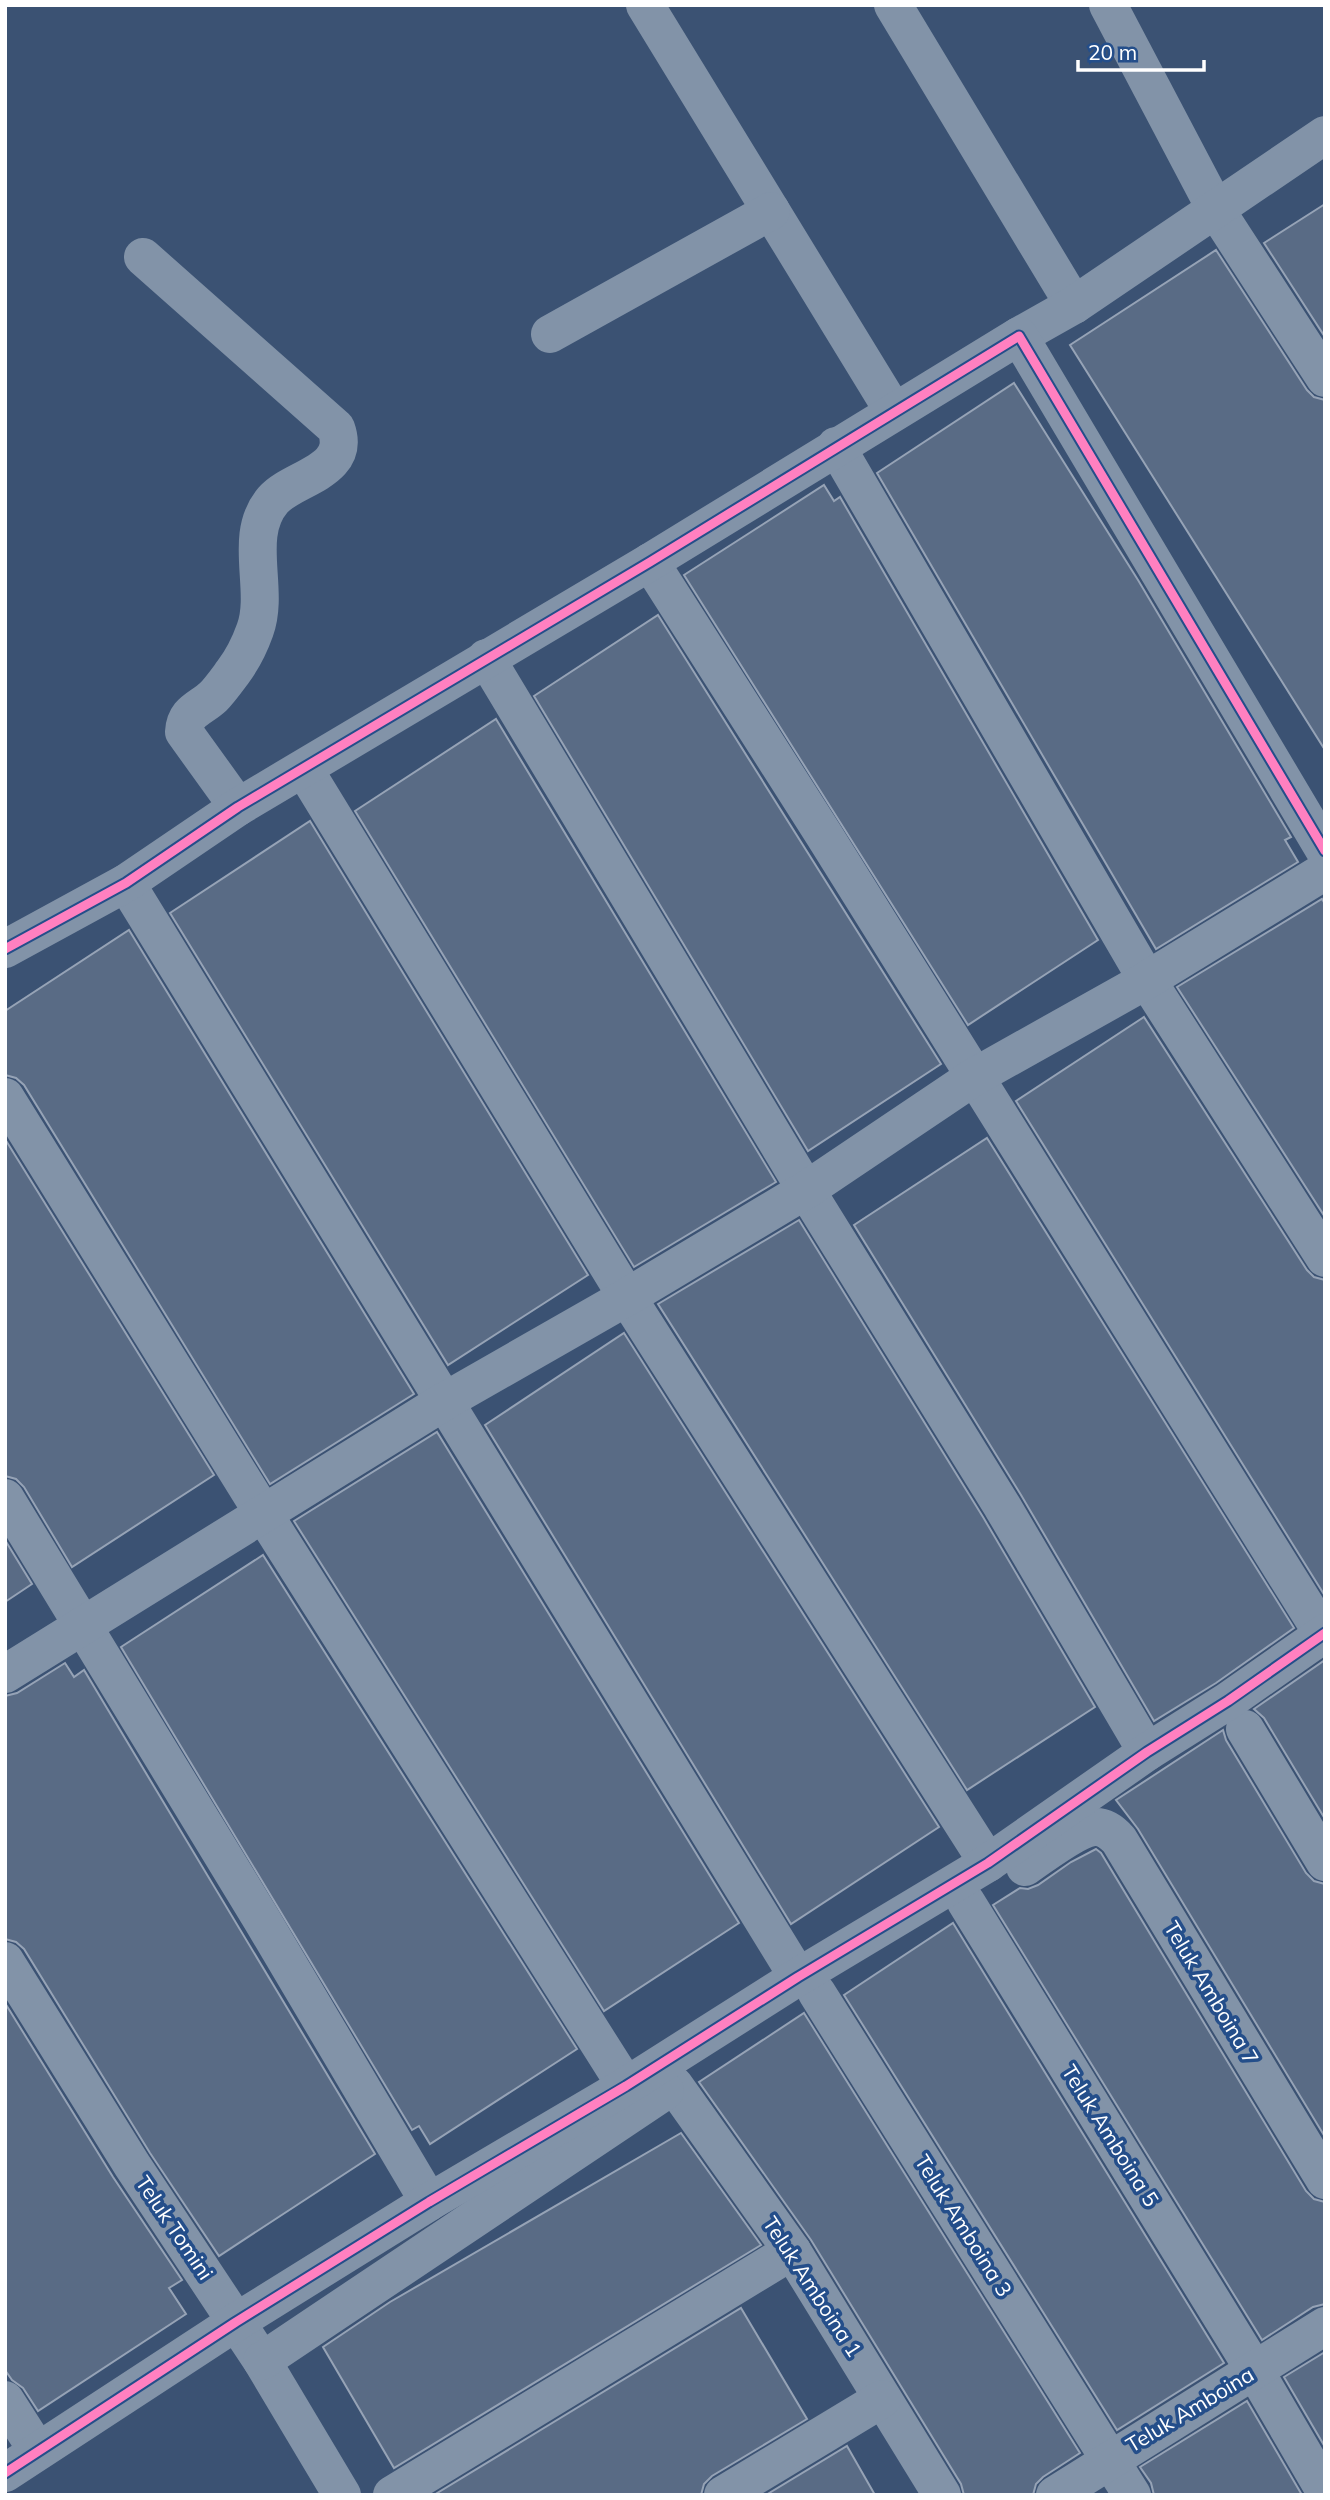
<svg xmlns="http://www.w3.org/2000/svg" width="1330" height="2500" font-family="Mulish,sans-serif">
<style>
.building{fill:#596b85;stroke:#96a3b6;stroke-width:2}
.lines{fill:none;stroke-linecap:round;stroke-linejoin:round}
.street{stroke:#8293a8;stroke-width:38}
.cycleway-casing{stroke:#244e8a;stroke-width:13}
.cycleway{stroke:#ff80c0;stroke-width:9}
.labels{text-anchor:middle;stroke-width:7;stroke-linejoin:round;paint-order:stroke}
.street-label{font-size:21px;fill:#fff;stroke:#244e8a}
</style>
<rect width="100%" height="100%" fill="#3b5273"/>
<g class="building">
<polygon points="1325,204 1325,337 1264,243"/>
<polygon points="1216,250 1307,390 1314,397 1325,400 1325,750 1070,345"/>
<polygon points="1014,383 1138,580 1291,837 1285,840 1298,862 1156,949 877,473"/>
<polygon points="824,485 834,501 840,497 1098,940 968,1025 684,575"/>
<polygon points="658,615 941,1064 808,1151 534,696"/>
<polygon points="496,719 776,1182 634,1267 355,811"/>
<polygon points="310,821 588,1275 448,1365 170,913"/>
<polygon points="1322,899 1325,904 1325,1217 1177,987"/>
<polygon points="129,930 414,1394 270,1484 24,1085 16,1078 5,1075 5,1011"/>
<polygon points="1144,1017 1307,1270 1314,1277 1325,1280 1325,1596 1016,1101"/>
<polygon points="987,1138 1294,1628 1216,1683 1154,1721 1021,1495 854,1225"/>
<polygon points="5,1139 214,1475 72,1567 24,1487 16,1479 5,1476"/>
<polygon points="799,1220 983,1517 1095,1707 967,1790 658,1304"/>
<polygon points="624,1333 939,1827 791,1924 485,1425"/>
<polygon points="437,1432 739,1923 604,2011 294,1521"/>
<polygon points="5,1540 32,1584 5,1602"/>
<polygon points="263,1555 577,2049 430,2144 419,2126 412,2130 121,1647"/>
<polygon points="1325,1660 1325,1819 1264,1718 1254,1709"/>
<polygon points="65,1663 74,1677 84,1670 375,2154 219,2256 150,2153 24,1949 16,1942 5,1939 5,1696 17,1693"/>
<polygon points="1223,1730 1226,1740 1306,1873 1314,1881 1325,1884 1325,2137 1138,1829 1116,1800"/>
<polygon points="1096,1849 1101,1853 1306,2191 1314,2199 1325,2202 1325,2304 1313,2307 1262,2340 993,1905 1020,1888 1028,1889 1038,1885 1071,1862"/>
<polygon points="953,1923 1224,2363 1117,2430 844,1995"/>
<polygon points="5,2003 113,2177 182,2280 169,2288 186,2314 38,2411 23,2388 12,2380 5,2370"/>
<polygon points="804,2013 1080,2453 1043,2477 1036,2484 1033,2495 964,2495 961,2484 811,2240 699,2082"/>
<polygon points="681,2133 761,2245 394,2468 323,2347 390,2302"/>
<polygon points="741,2308 807,2419 712,2476 704,2484 701,2495 434,2495"/>
<polygon points="1325,2352 1325,2447 1284,2377"/>
<polygon points="1247,2401 1302,2495 1154,2495 1151,2483 1140,2467"/>
<polygon points="847,2446 875,2495 766,2495"/>
</g>
<g class="lines">
<g class="street">
<polyline points="645,5 894,412"/>
<polyline points="893,5 1074,305"/>
<polyline points="1108,5 1216,210 1325,378"/>
<path d="M143,257L336,428C352,472 293,477 273,500C242,536 270,589 255,630C250,644 242,660 233,672C227,680 220,690 213,697C200,709 185,711 184,732L238,807"/>
<polyline points="550,334 771,211"/>
<polyline points="1019,336 1074,305 1325,135"/>
<polyline points="836,446 1147,980 1325,1258"/>
<polyline points="650,562 824,835 1323,1634"/>
<polyline points="486,658 806,1190 1002,1506 1147,1752"/>
<polyline points="304,769 627,1297 988,1863"/>
<polyline points="126,883 798,1977"/>
<polyline points="5,949 126,883 238,807 650,562 1019,336 1325,851"/>
<polyline points="5,1097 263,1513 626,2086"/>
<polyline points="5,1498 262,1920 429,2202"/>
<polyline points="5,1674 445,1401 627,1297 806,1190 974,1077 1147,980 1325,871"/>
<polyline points="1245,1729 1325,1862"/>
<path d="M1025,1867C1039,1857 1079,1828 1094,1827C1104,1826 1113,1833 1119,1840L1325,2180"/>
<polyline points="966,1902 1255,2371 1325,2491"/>
<polyline points="5,1961 132,2165 262,2361 342,2495"/>
<polyline points="817,1993 1132,2495"/>
<polyline points="674,2085 792,2251 942,2495"/>
<polyline points="262,2361 665,2091"/>
<polyline points="5,2400 37,2450"/>
<polyline points="5,2473 236,2322 429,2202 626,2086 798,1977 988,1863 1147,1752 1228,1701 1325,1633"/>
<polyline points="392,2495 792,2251"/>
<polyline points="723,2495 882,2399"/>
<polyline points="1055,2495 1325,2326"/>
</g>
<defs>
<g id="cycleway">
<polyline points="5,949 126,883 238,807 650,562 1019,336 1325,851"/>
<polyline points="5,2473 236,2322 429,2202 626,2086 798,1977 988,1863 1147,1752 1228,1701 1325,1633"/>
</g>
</defs>
<use href="#cycleway" class="cycleway-casing"/>
<use href="#cycleway" class="cycleway"/>
</g>
<g class="labels">
<g class="street-label">
<text transform="translate(1211 1993) rotate(59)" y="7">Teluk Amboina 7</text>
<text transform="translate(1110 2136) rotate(58)" y="7">Teluk Amboina 5</text>
<text transform="translate(963 2226) rotate(58)" y="7">Teluk Amboina 3</text>
<text transform="translate(174 2228) rotate(56)" y="7">Teluk Tomini</text>
<text transform="translate(812 2287) rotate(57)" y="7">Teluk Amboina 1</text>
<text transform="translate(1190 2410) rotate(-31)" y="7">Teluk Amboina</text>
</g>
</g>
<rect width="1330" height="2500" fill="none" stroke="#ffffff" stroke-width="14"/>
<path d="M1078 60v10h126v-10" fill="none" stroke="#ffffff" stroke-width="3.5"/>
<text x="1088" y="60" font-size="21" fill="#ffffff" stroke="#244e8a" stroke-width="5" paint-order="stroke">20 m</text>
</svg>
